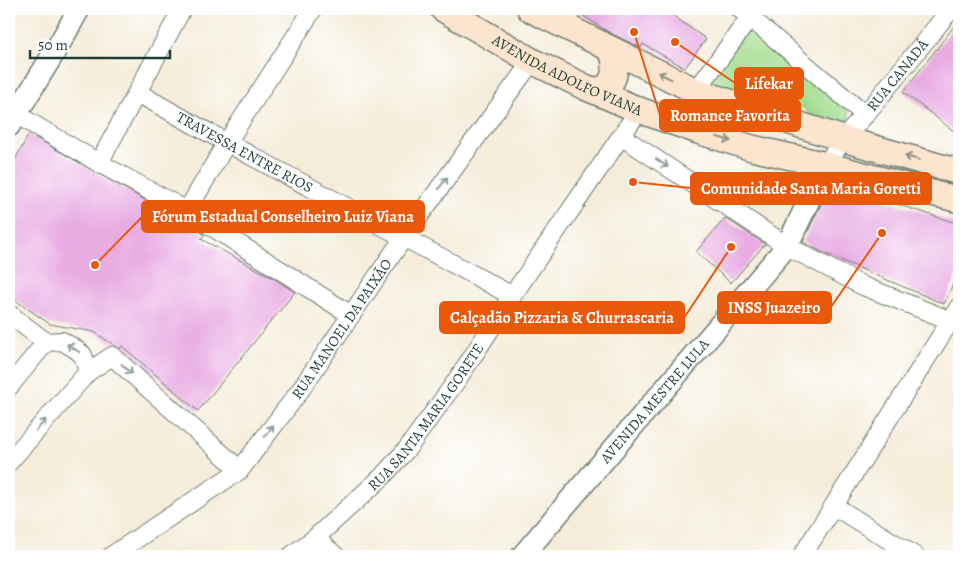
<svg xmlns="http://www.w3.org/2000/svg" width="968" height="565" font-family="Alegreya,serif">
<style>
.green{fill:#a3dd8f;stroke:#618d62}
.building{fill:#e8ace3}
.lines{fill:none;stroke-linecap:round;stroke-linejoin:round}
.minor-casing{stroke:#6a7b6e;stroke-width:20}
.tertiary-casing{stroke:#6a7b6e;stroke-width:24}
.secondary-casing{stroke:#6a7b6e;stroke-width:28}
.minor{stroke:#fff;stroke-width:18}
.tertiary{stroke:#fff;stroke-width:21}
.secondary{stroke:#fce5cf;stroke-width:25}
.oneway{stroke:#8e9182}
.oneway2{stroke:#8f9e9a}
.labels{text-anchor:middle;stroke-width:4;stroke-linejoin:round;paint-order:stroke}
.street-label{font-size:15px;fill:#1f3d34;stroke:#fff}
.leader{fill:none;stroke:#e8590c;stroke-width:2}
.callout-dot{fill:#e8590c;stroke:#fff;stroke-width:2}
.callout{fill:#e8590c;stroke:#e8590c;stroke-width:2}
.callout-label{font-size:16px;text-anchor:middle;font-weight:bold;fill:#fff}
</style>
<rect width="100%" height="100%" fill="#fff"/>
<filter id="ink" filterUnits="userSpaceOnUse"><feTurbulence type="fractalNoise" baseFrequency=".02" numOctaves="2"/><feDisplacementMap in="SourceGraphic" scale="10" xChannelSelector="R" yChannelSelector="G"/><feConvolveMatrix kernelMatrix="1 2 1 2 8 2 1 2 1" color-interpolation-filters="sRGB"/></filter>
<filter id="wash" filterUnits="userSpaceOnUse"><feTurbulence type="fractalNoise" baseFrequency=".0096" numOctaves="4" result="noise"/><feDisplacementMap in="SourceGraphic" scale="20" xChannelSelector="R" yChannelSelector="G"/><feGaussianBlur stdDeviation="1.12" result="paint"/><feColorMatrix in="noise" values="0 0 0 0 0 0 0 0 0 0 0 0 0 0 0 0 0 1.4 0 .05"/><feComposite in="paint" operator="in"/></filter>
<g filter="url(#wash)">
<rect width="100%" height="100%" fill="#f5edda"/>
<polygon class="green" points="746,31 751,32 849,112 849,120 844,127 816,120 804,108 730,88 717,89 706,83"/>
<g id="blocks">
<g class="building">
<polygon points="583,9 654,9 665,16 669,13 706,39 685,68 643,44 641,48 610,33 582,15"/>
<polygon points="959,20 959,135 903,92"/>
<polygon points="29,134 201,232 204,235 201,239 273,278 295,292 198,411 122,346 120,349 94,332 50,324 9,296 9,171"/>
<polygon points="831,183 959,224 959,271 944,304 824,253 803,242"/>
<polygon points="725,218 765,244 731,283 696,252"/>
</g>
</g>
</g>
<g filter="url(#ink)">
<use href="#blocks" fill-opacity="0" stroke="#6a7b6e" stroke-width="1"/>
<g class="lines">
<defs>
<g id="minor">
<polyline points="740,9 865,115"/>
<polyline points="561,25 573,9"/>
<polyline points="696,91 756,9"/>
<path id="s1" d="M138,93C261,164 388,227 512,296"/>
<polyline points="9,110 99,163 187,211 351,315"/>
<polyline points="621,136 787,246 863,286 959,324"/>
<polyline points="99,163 182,9"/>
<path id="s2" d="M826,165L843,139L865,115L951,9"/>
<polyline points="187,211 226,144 313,9"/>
<polyline points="9,314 46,342 62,341 74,348 83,355 88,372"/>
<polyline points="9,387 46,342"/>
<polyline points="9,462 88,372 112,356 240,470"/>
<polyline points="834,506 915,556"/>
<polyline points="315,538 336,556"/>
<path id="s3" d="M111,556L240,470L299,392L404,237L532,61"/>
<path id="s4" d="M291,556L315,538L382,477L407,449L457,380L512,296L639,110"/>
<polyline points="802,556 959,307"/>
</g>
<g id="tertiary">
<polyline points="9,126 57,48 79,9"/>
<path id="s5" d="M522,556L787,246L826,165"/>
</g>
<g id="secondary">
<path id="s6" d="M443,9L532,61L585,87L639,110L698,131L752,148L826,165L959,200"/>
<polyline points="530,9 696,91 843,139 959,172"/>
<path d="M592,90C596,90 601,90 604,88C618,80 617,60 610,49"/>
</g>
</defs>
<use href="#minor" class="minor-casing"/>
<use href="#tertiary" class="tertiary-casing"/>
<use href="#secondary" class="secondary-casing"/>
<use href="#minor" class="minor"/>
<use href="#tertiary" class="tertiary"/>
<use href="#secondary" class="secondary"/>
</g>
<defs><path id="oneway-shaft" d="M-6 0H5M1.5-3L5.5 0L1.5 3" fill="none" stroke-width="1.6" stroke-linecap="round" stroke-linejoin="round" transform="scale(1.25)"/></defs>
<g class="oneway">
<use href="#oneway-shaft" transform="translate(665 76) rotate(-154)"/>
<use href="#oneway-shaft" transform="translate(724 139) rotate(17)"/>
<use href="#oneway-shaft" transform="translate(912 158) rotate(-164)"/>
</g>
<g class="oneway2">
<use href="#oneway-shaft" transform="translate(662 163) rotate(34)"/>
<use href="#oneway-shaft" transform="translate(443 183) rotate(-54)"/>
<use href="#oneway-shaft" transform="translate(73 348) rotate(-146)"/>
<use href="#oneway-shaft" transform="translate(127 369) rotate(42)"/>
<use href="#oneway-shaft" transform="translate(41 425) rotate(-49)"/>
<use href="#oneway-shaft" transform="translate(269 431) rotate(-53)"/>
</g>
</g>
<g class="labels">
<g class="street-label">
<text dy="5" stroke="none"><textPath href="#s6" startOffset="141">AVENIDA ADOLFO VIANA</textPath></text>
<text dy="5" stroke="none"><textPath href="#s2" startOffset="115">RUA CANADÁ</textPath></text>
<text dy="5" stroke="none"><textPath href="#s1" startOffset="122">TRAVESSA ENTRE RIOS</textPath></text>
<text dy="5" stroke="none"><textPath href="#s3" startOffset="329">RUA MANOEL DA PAIXÃO</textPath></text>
<text dy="5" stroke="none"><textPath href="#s5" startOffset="204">AVENIDA MESTRE LULA</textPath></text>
<text dy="5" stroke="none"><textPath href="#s4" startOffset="195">RUA SANTA MARIA GORETE</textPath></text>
</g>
</g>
<path class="leader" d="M675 42L735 83M634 32L660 115M633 182L691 188M95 265L142 217M882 233L831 307M731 247L684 318"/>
<g class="callout-dot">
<circle cx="675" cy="42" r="5"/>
<circle cx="634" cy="32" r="5"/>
<circle cx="633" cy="182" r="5"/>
<circle cx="95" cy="265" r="5"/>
<circle cx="882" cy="233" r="5"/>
<circle cx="731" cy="247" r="5"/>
</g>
<g class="callout">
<rect x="735" y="68" width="68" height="31" rx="5"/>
<rect x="660" y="100" width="140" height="31" rx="5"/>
<rect x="691" y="173" width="240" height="31" rx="5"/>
<rect x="142" y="201" width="282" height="31" rx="5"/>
<rect x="718" y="292" width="113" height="31" rx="5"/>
<rect x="440" y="302" width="244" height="31" rx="5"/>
</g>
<g class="callout-label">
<text x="769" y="89">Lifekar</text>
<text x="730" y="121">Romance Favorita</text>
<text x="811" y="194">Comunidade Santa Maria Goretti</text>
<text x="283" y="222">Fórum Estadual Conselheiro Luiz Viana</text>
<text x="774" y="313">INSS Juazeiro</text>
<text x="562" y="323">Calçadão Pizzaria &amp; Churrascaria</text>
</g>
<rect width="968" height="565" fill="none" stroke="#fff" stroke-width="30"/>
<path d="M30 50v8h140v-8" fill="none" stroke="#1f3d34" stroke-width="2.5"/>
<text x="38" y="50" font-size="15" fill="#1f3d34" stroke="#ffffff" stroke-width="4" paint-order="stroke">50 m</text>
</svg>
